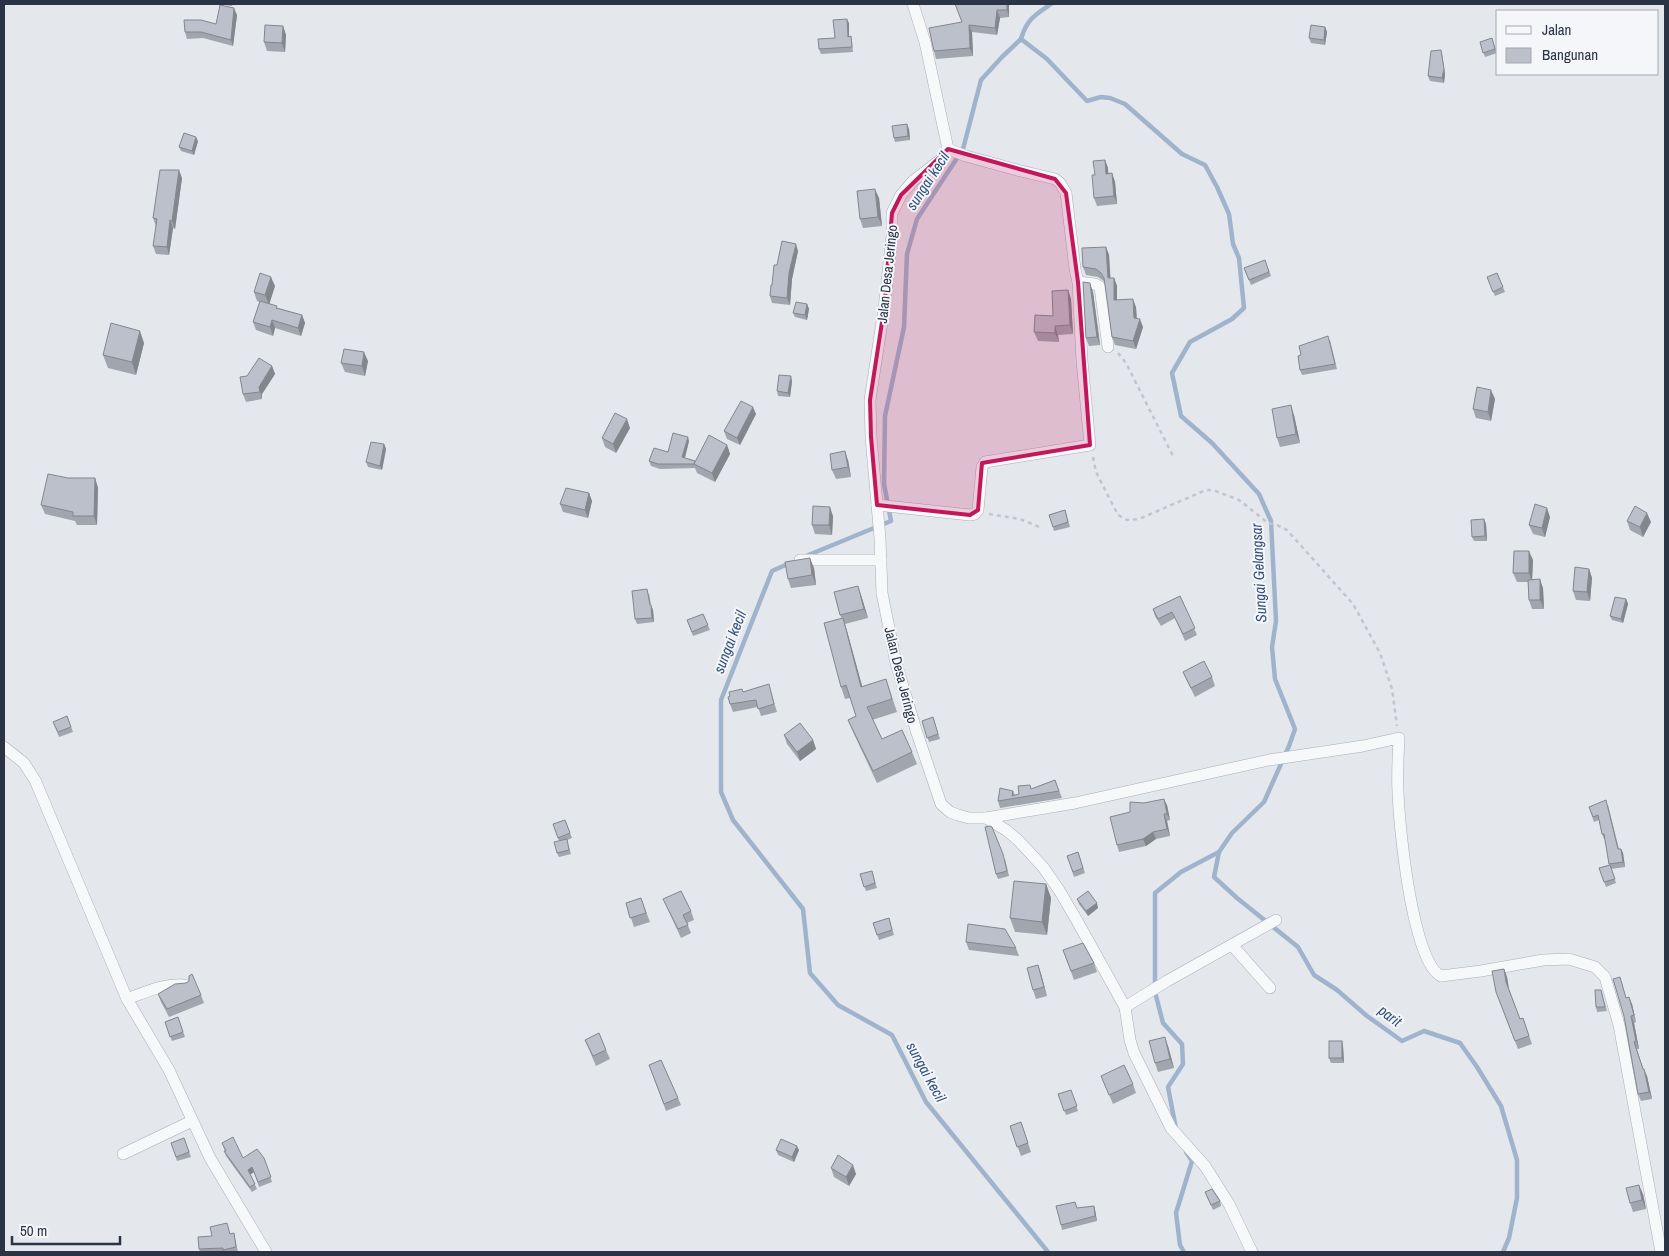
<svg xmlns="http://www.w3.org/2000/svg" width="1669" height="1256" font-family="'Archivo Narrow',sans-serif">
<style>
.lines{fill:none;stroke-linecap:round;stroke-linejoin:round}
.stream{stroke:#9fb4cc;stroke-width:4.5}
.street-casing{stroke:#a9aeb7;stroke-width:12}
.path{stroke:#c2c5cb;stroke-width:2.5;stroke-dasharray:4 4;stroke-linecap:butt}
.street{stroke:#f7f8fa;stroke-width:11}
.wall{fill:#a1a5ae}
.shaded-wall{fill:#83868d}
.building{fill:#bbc0ca;stroke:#83868d}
.marked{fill:#c2185b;fill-opacity:0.2;stroke:#c2185b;stroke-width:4;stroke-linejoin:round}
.labels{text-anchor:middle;stroke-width:4;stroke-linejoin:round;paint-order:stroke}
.street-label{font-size:14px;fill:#2b3445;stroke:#f4f6f9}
.water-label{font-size:15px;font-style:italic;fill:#34527a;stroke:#f4f6f9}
</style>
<rect width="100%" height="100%" fill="#e4e7ec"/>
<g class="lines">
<g class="stream">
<path d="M1051,4C1035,15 1027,19 1021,39L1047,59L1087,101L1101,97L1110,98L1125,104L1182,154L1205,165L1217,187L1229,214L1233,244L1239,258L1244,308L1232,319L1190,342L1172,373L1181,416L1212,443L1259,494L1271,521L1276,621L1272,647L1275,679L1295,729L1289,746L1264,802L1232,833L1219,852L1181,872L1155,893V992L1163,1023L1182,1044L1183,1064L1168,1087L1176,1129"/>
<polyline points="806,556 891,521 884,484 885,416 904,327 907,254 917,219 963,149 981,80 1002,57 1021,39"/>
<polyline points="790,563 772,571 721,700 721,792 733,820 803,909 810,973 838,1005 892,1035 926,1102 1048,1252"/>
<polyline points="1219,852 1214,877 1237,898 1298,947 1314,975 1337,990 1367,1016 1402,1041 1424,1031 1460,1043 1477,1067 1501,1106 1517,1160 1517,1198 1509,1238 1503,1252"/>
<polyline points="1184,1252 1180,1245 1176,1213 1192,1161 1186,1152"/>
</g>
<defs>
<g id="street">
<polyline points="913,4 925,42 948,149 944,157 913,181 901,195 892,213 892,236 884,309 870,400 871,437 880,538 882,593 896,663 916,730 941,804 950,812 958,815 969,818 986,818 1006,830 1018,840 1043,867 1059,890 1076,919 1125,1007 1130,1040 1134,1053 1171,1128 1205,1166 1229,1204 1252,1252"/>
<polyline points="1078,282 1095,284 1100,287 1108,347"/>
<polyline points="877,505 970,515 975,514 978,510 982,467 985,462 1090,445 1082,361 1078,282 1075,269 1066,193 1060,183 1055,179 1017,170 966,156 948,149"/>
<polyline points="800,560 881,560"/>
<polyline points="4,747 24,763 35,780 127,999 169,1070 210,1158 266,1252"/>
<path d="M986,818L1075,803L1269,760L1363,746L1399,738C1398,756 1397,774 1398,792C1399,824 1412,962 1441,976L1481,971L1543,960L1569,959L1595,967L1605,977L1619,1025L1661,1252"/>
<polyline points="1232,945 1270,988"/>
<path d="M127,999C146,992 164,983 185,985"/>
<polyline points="1125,1007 1167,981 1276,920"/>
<polyline points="123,1154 192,1121"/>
</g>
</defs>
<use href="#street" class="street-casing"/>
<g class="path">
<polyline points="1118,353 1126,363 1173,456"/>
<polyline points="1093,457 1096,472 1118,515 1127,520 1139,519 1206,490 1213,490 1239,500 1268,523 1277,525 1287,530 1353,604 1380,653 1392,689 1397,726"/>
<polyline points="989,514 1020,519 1042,528"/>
</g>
<use href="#street" class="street"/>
</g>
<g class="wall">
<polygon points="218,4 233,4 232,6"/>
<polygon points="1009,4 1009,17 1000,18 997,35 972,32 973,56 936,59 934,51 962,22"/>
<polygon points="237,15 233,46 203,38 187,39 185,32 216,24"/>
<polygon points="849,23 849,37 851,36 852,41 853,52 821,54 819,49 835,38"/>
<polygon points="283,26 286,35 285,52 267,51 264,42"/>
<polygon points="1325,27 1327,32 1325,45 1311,43 1309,38"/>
<polygon points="1492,38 1497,53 1485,57 1480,42"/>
<polygon points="1442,55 1445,74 1444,83 1430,81 1428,76"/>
<polygon points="909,129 910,140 895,142 894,138"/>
<polygon points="198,141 194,155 181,151 179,147"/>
<polygon points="1105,160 1108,168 1108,174 1112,173 1115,182 1117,204 1097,206 1094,198 1095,175"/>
<polygon points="182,178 175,229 173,228 169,255 156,254 153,246 156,226 153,218"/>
<polygon points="879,198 882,226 863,228 860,219"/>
<polygon points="1106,247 1109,255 1110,278 1114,278 1117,286 1117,300 1136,307 1137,319 1143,327 1136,349 1115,345 1112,337 1105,282 1098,277 1086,275 1083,267"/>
<polygon points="798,251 792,279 790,305 772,303 770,296 777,265"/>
<polygon points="1265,260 1271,276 1251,285 1244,268"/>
<polygon points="1497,273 1505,292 1495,296 1487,277"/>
<polygon points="275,286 269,304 278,308 302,315 305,323 301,336 275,328 273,336 256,330 253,322 260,302 257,301 254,292"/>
<polygon points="1068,290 1071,299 1073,334 1058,335 1059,342 1038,341 1034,332 1053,316"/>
<polygon points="1093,292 1100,345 1089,346 1086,338"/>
<polygon points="807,304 809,309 807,320 795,317 793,313"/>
<polygon points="1330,340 1337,369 1302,375 1300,370 1301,355"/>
<polygon points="144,343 136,375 108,368 103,355"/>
<polygon points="368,361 365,376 345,372 341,363"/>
<polygon points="272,366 275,374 262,394 262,399 246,402 243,394 247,376"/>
<polygon points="792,381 790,397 778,396 777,391"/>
<polygon points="1495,399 1491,421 1476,418 1473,409"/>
<polygon points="756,414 740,445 727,439 724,431"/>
<polygon points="1294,415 1300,443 1280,447 1277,438"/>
<polygon points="630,428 616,453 605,447 602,438"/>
<polygon points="689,441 685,458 695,461 727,445 730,454 715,482 697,473 695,468 660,469 651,466 649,461"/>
<polygon points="384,444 386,449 382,470 368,467 366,462"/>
<polygon points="848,460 851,477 836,479 832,470"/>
<polygon points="68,478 95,478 98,488 97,525 77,525 75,521 45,514 41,505"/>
<polygon points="589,493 592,501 588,518 563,512 560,504"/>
<polygon points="1065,510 1070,527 1054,531 1049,515"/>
<polygon points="833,516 832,535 815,534 812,525"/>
<polygon points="1550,517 1545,537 1533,534 1529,525"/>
<polygon points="1484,519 1486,524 1487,541 1474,541 1472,537"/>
<polygon points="1627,521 1651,522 1643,537 1630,530"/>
<polygon points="1533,560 1532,579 1543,588 1544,609 1532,609 1529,600 1528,582 1517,582 1513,573"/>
<polygon points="814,568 816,585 791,588 788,579"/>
<polygon points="1589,569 1592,578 1590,601 1576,600 1573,591"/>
<polygon points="649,593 651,605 653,610 654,622 637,624 635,619"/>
<polygon points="861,595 868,618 845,624 862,687 886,679 897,712 872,720 882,739 912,752 917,764 877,783 853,732 848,720 856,716 850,698 845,699 841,687 842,619 840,615"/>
<polygon points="1180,596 1197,635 1185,641 1175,618 1161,626 1155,616 1153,609"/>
<polygon points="1626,599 1628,604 1623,623 1612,620 1610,616"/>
<polygon points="703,614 710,630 693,636 687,620"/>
<polygon points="1183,672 1212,677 1215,686 1195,697 1187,681"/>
<polygon points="743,692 771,692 777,712 761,716 758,707 733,712 730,704"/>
<polygon points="67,716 73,732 59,737 53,722"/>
<polygon points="933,717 940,739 929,742 922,721"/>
<polygon points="784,735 813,740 816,749 800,761 787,744"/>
<polygon points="1055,780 1062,798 1000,808 998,801 1013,791 1015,795"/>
<polygon points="1167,805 1170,820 1167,821 1170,836 1156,839 1146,846 1119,852 1117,845"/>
<polygon points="1608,805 1619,849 1621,849 1623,853 1625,867 1611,869 1616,883 1606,887 1599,868 1609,865 1605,839 1604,839 1602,834 1599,820 1594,822 1589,807"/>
<polygon points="565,820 572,838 567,840 571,854 559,857 557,853 559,841 553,824"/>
<polygon points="1078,852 1085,873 1074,877 1067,856"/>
<polygon points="1005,859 1009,876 998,879 996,874"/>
<polygon points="872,871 877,888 866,891 860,874"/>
<polygon points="1046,884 1051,898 1047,935 1015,932 1010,918"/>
<polygon points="641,898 650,922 634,927 626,903"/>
<polygon points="663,899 691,911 694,920 687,923 691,933 681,938"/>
<polygon points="1077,899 1098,908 1088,916 1079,904"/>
<polygon points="889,918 894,935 879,940 873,923"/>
<polygon points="966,942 1016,948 1019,956 969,950"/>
<polygon points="1063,950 1094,963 1097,972 1074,980"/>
<polygon points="1038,965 1041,974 1047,996 1036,999 1033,990"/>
<polygon points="1504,969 1507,977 1509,989 1520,1019 1523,1018 1532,1044 1518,1049 1496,992"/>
<polygon points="1620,977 1626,998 1632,1004 1636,1022 1634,1023 1639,1049 1637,1049 1643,1069 1647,1076 1652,1099 1641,1101 1638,1094"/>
<polygon points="189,981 201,995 204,1003 169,1017 161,1002 158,994 186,983"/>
<polygon points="1601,990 1607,1011 1597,1012 1596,1007"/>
<polygon points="178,1017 185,1037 172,1041 165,1022"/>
<polygon points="585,1040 606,1050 610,1059 596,1066"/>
<polygon points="1342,1041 1343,1046 1344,1063 1331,1063 1329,1058"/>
<polygon points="1168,1046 1174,1068 1158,1072 1155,1063"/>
<polygon points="649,1065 678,1098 681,1105 666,1111"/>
<polygon points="1101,1076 1133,1084 1136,1093 1113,1104"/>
<polygon points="1071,1090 1078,1111 1066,1115 1058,1094"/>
<polygon points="1021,1122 1031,1152 1021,1156 1010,1126"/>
<polygon points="184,1138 191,1157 177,1161 171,1143"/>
<polygon points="222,1143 243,1158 264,1158 272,1182 259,1187 254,1172 250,1174 257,1189 252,1192 226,1156 224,1151 225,1151"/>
<polygon points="776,1150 799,1150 794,1162 778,1155"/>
<polygon points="831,1168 856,1174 849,1186 834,1177"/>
<polygon points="1205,1192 1220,1201 1221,1206 1213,1210"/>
<polygon points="1643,1194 1646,1209 1633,1212 1630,1203"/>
<polygon points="1094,1206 1095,1210 1097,1221 1062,1230 1061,1225 1077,1208"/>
<polygon points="234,1233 235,1238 238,1252 200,1252 199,1249 212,1236"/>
</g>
<g class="shaded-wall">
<polygon points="1007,4 1009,4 1009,17 1007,10"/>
<polygon points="234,8 237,15 233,46 231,40"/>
<polygon points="997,10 1000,18 997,35 995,28"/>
<polygon points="847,19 849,23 849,41 848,37"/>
<polygon points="969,25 972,32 973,56 970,48"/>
<polygon points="283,26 286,35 285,52 282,43"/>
<polygon points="1325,27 1327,32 1325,45 1324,40"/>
<polygon points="1441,50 1442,55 1445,74 1444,83 1442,78"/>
<polygon points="907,124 909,129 910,140 908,136"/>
<polygon points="196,137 198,141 194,155 192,151"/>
<polygon points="1105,160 1108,168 1109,182 1106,174"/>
<polygon points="179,170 182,178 175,229 172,221"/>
<polygon points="1112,173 1115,182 1117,204 1114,196"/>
<polygon points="875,189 879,198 882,226 878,217"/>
<polygon points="170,220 173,228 169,255 167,247"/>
<polygon points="796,244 798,251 792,279 790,305 787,298 789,273"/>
<polygon points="1106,247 1109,255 1111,286 1108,278"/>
<polygon points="271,277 275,286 269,305 265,295"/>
<polygon points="1114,278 1117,286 1117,308 1114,300"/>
<polygon points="1090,283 1093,292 1100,345 1097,337"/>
<polygon points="1068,290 1071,299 1073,334 1070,325"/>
<polygon points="1133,299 1136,307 1137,326 1134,318"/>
<polygon points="807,304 809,309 807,320 805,315"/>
<polygon points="302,315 305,323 301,336 298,328"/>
<polygon points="1140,319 1143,327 1136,349 1133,341"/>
<polygon points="272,320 275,328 273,336 270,327"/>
<polygon points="1055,326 1058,335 1059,342 1055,333"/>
<polygon points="140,331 144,343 136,375 132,362"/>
<polygon points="364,352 368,361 365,376 362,366"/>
<polygon points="272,366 275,374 262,394 262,399 259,387"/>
<polygon points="791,376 792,381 790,397 788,393"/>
<polygon points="1491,390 1495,399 1491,421 1488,412"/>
<polygon points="1291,405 1294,415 1300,443 1296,434"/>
<polygon points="753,407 756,414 740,445 737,438"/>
<polygon points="627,419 630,428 616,453 613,444"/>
<polygon points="688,437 689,441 684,461 682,457"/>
<polygon points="384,444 386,449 382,470 380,466"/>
<polygon points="727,445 730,454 715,482 712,473"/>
<polygon points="845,451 848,460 851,477 848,467"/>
<polygon points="95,478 98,488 97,525 94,516"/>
<polygon points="589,493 592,501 588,518 585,510"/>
<polygon points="830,507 833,516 832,535 829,525"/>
<polygon points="1547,508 1550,517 1545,537 1542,528"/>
<polygon points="1647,513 1651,522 1643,537 1640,527"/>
<polygon points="1484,519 1486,524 1487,541 1485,536"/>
<polygon points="1529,551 1533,560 1532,582 1529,573"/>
<polygon points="810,558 814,568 816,585 812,575"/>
<polygon points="1589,569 1592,578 1590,601 1587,592"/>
<polygon points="1540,579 1543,588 1544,609 1540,600"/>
<polygon points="858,586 861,595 868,618 864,609"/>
<polygon points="1626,599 1628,604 1623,623 1621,619"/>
<polygon points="651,605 653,610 654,622 652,618"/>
<polygon points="843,618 847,631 866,700 861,687"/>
<polygon points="813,740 816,749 800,761 797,752"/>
<polygon points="1164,799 1167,805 1170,820 1167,814"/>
<polygon points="1164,814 1167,821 1170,836 1167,829"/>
<polygon points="1153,832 1156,839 1146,846 1143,839"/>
<polygon points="1621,849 1623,853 1625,867 1623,862"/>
<polygon points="1046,884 1051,898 1047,935 1042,922"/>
<polygon points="1097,903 1098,908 1088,916 1086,911"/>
<polygon points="1038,965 1041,974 1047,996 1044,987"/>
<polygon points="1504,969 1507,977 1509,990 1506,982"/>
<polygon points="1629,997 1632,1004 1636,1022 1634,1015"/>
<polygon points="1631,1016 1634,1023 1639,1049 1636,1041"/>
<polygon points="1165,1037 1168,1046 1174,1068 1170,1059"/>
<polygon points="1342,1041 1343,1046 1344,1063 1342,1058"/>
<polygon points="1644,1069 1647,1076 1652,1099 1649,1092"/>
<polygon points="797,1146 799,1150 794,1162 792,1157"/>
<polygon points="853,1165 856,1174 849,1186 846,1177"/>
<polygon points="252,1167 254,1172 250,1175 248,1170"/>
<polygon points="1639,1185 1643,1194 1646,1209 1642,1200"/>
<polygon points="1094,1206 1095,1210 1097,1221 1095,1216"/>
</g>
<g class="building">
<polygon points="955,4 1007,4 1007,10 997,10 995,28 969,25 970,48 934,51 929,28 962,22"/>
<polygon points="220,5 234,8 231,40 201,32 185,32 184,20 201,20 216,24"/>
<polygon points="847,19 848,37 851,36 852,47 819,49 818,39 835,38 833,20"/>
<polygon points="265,25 283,26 282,43 264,42"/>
<polygon points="1311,25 1325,27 1324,40 1309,38"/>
<polygon points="1492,38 1495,49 1483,53 1480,42"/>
<polygon points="1441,50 1444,69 1442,78 1428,76 1431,51"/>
<polygon points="907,124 908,136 894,138 892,126"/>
<polygon points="184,133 196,137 192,151 179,147"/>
<polygon points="1105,160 1106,174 1112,173 1114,196 1094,198 1092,175 1095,175 1093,161"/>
<polygon points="160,170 179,170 172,221 170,220 167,247 153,246 157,219 153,218"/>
<polygon points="875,189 878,217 860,219 857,191"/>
<polygon points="782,241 796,244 789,273 787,298 770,296 771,285 772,285 774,265 777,265"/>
<polygon points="1106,247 1108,278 1114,278 1114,300 1133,299 1134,318 1140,319 1133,341 1112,337 1104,278 1101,273 1096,269 1083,267 1082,248"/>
<polygon points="1265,260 1269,272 1249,280 1244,268"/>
<polygon points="260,273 271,277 265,295 254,292"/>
<polygon points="1497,273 1503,287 1493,292 1487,277"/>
<polygon points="1083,282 1090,283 1097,337 1086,338"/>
<polygon points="1068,290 1070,325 1055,326 1055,333 1034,332 1035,315 1053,316 1052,291"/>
<polygon points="260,301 277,306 276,308 302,315 298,328 272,320 270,327 253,322"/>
<polygon points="796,302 807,304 805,315 793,313"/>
<polygon points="111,323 140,331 132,362 103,355"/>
<polygon points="1328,336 1335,364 1300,370 1298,356 1301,355 1299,346"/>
<polygon points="344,349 364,352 362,366 341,363"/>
<polygon points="259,358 272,366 259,387 260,392 243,394 240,377 247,376"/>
<polygon points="779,375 791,376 788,393 777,391"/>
<polygon points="1477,387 1491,390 1488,412 1473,409"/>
<polygon points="741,401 753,407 737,438 724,431"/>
<polygon points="1291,405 1296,434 1277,438 1272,409"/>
<polygon points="615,413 627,419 613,444 602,438"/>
<polygon points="673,433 688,437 682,457 695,461 694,464 658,464 649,461 654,448 668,452"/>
<polygon points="709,435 727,445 712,473 694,464"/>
<polygon points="371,442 384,444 380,466 366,462"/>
<polygon points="845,451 848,467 832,470 830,454"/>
<polygon points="48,474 68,478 95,478 94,516 73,516 73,512 41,505"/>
<polygon points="566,488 589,493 585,510 560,504"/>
<polygon points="1535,504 1547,508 1542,528 1529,525"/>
<polygon points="813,506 830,507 829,525 812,525"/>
<polygon points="1635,506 1647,513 1640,527 1627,521"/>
<polygon points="1065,510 1068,522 1053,527 1049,515"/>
<polygon points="1484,519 1485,536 1472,537 1471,520"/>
<polygon points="1514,551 1529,551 1529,573 1513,573"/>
<polygon points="810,558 812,575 788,579 785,562"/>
<polygon points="1575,567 1589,569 1587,592 1573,591"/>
<polygon points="1540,579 1540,600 1529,600 1528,580"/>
<polygon points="858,586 864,609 840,615 834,592"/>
<polygon points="647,589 650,605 651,605 652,618 635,619 632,591"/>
<polygon points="1180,596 1195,628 1183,634 1172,612 1158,619 1153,609"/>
<polygon points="1615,597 1626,599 1621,619 1610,616"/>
<polygon points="703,614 708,625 692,632 687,620"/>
<polygon points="843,618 861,687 886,679 892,699 867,707 882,739 902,730 912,752 873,771 848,720 856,716 846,685 841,687 824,623"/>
<polygon points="1204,661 1212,677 1191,688 1183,672"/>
<polygon points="769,684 774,704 758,709 756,700 730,704 728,697 730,696 729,692 742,689 743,692"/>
<polygon points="67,716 71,727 58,732 53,722"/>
<polygon points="933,717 938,734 927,738 922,721"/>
<polygon points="800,723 813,740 797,752 784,735"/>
<polygon points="1055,780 1059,791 998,801 1000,788 1013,791 1012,796 1019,794 1018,786 1030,785 1031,789"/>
<polygon points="1164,799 1167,814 1164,814 1167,829 1153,832 1143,839 1117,845 1110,817 1130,812 1130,802 1144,803"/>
<polygon points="1606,800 1618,849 1621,849 1623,862 1609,864 1604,834 1602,834 1598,815 1593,817 1589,807"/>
<polygon points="565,820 570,833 558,838 553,824"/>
<polygon points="990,826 992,827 1003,854 1007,871 996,874 985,827"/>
<polygon points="567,839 569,850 557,853 554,842"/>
<polygon points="1078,852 1083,868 1073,872 1067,856"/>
<polygon points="1610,865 1615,879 1604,882 1599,868"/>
<polygon points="872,871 875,883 864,887 860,874"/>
<polygon points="1014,881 1046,884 1042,922 1010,918"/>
<polygon points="681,891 691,911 683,915 688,925 678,929 663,899"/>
<polygon points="1088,891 1097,903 1086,911 1077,899"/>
<polygon points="641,898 646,913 630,918 626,903"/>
<polygon points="889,918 892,930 877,935 873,923"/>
<polygon points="968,924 1005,929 1016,948 966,942"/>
<polygon points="1083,943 1094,963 1071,971 1063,950"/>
<polygon points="1038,965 1044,987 1033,990 1027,968"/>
<polygon points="1504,969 1506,982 1520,1019 1523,1018 1529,1036 1515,1041 1496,992 1492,971"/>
<polygon points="192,974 201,995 167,1009 158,994 175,984 186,983 189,981 189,976"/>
<polygon points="1620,977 1626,998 1629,997 1634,1015 1631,1016 1636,1041 1634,1042 1643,1069 1644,1069 1649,1092 1638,1094 1624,1016 1613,979"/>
<polygon points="1595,990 1601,990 1605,1007 1596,1007"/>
<polygon points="178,1017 183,1032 170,1037 165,1022"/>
<polygon points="599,1033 606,1050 593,1056 585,1040"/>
<polygon points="1165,1037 1170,1059 1155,1063 1149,1041"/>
<rect x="1329" y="1041" width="13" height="17"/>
<polygon points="661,1060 678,1098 664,1104 649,1065"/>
<polygon points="1124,1065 1133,1084 1109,1095 1101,1076"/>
<polygon points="1071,1090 1077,1106 1064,1111 1058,1094"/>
<polygon points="1021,1122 1028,1143 1017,1147 1010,1126"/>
<polygon points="233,1137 243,1158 257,1149 264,1158 271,1177 258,1182 252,1167 248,1170 255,1184 250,1187 224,1151 226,1151 222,1143"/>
<polygon points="184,1138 189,1152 176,1157 171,1143"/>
<polygon points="781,1139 797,1146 792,1157 776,1150"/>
<polygon points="838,1155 853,1165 846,1177 831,1168"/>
<polygon points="1639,1185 1642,1200 1630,1203 1626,1188"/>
<polygon points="1212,1189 1220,1201 1211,1205 1205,1192"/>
<polygon points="1075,1202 1077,1208 1094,1206 1095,1216 1061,1225 1056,1206"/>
<polygon points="227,1223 230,1234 234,1233 236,1247 223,1250 223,1248 199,1249 198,1237 212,1236 210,1227"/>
</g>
<path class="marked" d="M948,149L1055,179L1066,193L1078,282L1090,445L982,463L978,510L970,515L877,505L871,437L870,400L884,309L892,213L901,195Z"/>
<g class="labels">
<g class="street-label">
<text transform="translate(887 274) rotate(-84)" y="5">Jalan Desa Jeringo</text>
<text transform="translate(901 675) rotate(76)" y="5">Jalan Desa Jeringo</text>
</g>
<g class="water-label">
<text transform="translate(928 181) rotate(-57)" y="5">sungai kecil</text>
<text transform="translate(1259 573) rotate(-93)" y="5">Sungai Gelangsar</text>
<text transform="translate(730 642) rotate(-69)" y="5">sungai kecil</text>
<text transform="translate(1390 1016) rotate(37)" y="5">parit</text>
<text transform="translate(926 1072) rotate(61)" y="5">sungai kecil</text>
</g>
</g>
<rect width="1669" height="1256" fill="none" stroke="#2b3445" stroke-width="10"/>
<rect x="1496" y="10" width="162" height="65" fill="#f4f6f9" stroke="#a4a8b1"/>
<rect x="1506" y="26" width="25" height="8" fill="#f7f8fa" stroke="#a4a8b1"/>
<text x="1542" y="35" font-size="15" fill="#2b3445">Jalan</text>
<rect x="1506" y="48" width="25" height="15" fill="#bbc0ca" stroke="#a4a8b1"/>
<text x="1542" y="60" font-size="15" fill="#2b3445">Bangunan</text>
<path d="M12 1236v8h108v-8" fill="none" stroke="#2b3445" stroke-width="2.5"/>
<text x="20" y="1236" font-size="15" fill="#2b3445" stroke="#f4f6f9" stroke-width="4" paint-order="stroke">50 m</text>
</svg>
